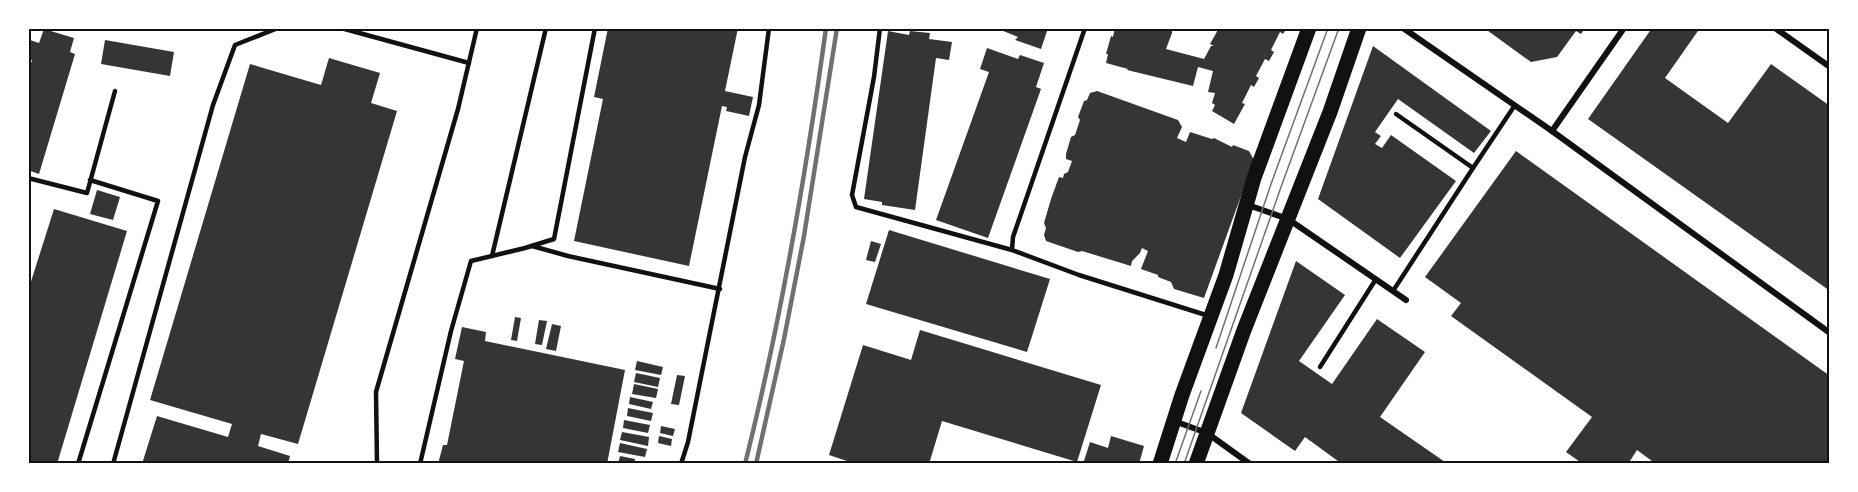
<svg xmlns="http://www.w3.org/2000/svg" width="1858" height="492" font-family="Raleway,sans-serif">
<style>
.building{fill:#353535}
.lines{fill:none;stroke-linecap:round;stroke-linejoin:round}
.service{stroke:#111;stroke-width:4.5}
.minor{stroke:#111;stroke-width:6}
.primary{stroke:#111;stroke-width:15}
.tram{stroke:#707070;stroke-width:1.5}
.rail{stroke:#707070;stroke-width:4.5}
.neatline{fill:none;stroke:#111;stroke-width:2}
</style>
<rect width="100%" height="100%" fill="#fff"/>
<g class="building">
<polygon points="608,28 738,28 725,91 753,97 749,116 726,111 727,107 722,106 689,266 574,241 603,99 594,97"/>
<polygon points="996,28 1048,28 1041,49 1015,40 1018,37"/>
<polygon points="1115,28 1172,28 1172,33 1166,49 1204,59 1211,46 1214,46 1210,44 1219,28 1287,28 1283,34 1280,32 1271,50 1274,52 1269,61 1265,59 1256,76 1259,78 1254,87 1251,85 1242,103 1245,104 1234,124 1212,111 1215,105 1212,103 1215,93 1208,92 1213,71 1198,67 1193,86 1127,70 1128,69 1106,63 1108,54 1106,54 1111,36 1113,37"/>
<polygon points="1484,28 1585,28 1581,34 1576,31 1557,57 1531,62"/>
<polygon points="1652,28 1700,28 1665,78 1728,123 1771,64 1830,106 1830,291 1588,119"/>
<polygon points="44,29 74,38 70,52 75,54 39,174 28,170 28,72 32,60 28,59 28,46 30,40 39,43"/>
<polygon points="888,31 909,35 910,31 930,33 929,39 952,42 949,60 936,58 915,210 882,205 882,202 864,199"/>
<polygon points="105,40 174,52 170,76 101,64"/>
<polygon points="1373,46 1491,131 1474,153 1398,99 1375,132 1381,136 1375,144 1382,148 1391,135 1456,181 1400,258 1318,199"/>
<polygon points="987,48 1018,59 1020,55 1044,63 1036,87 1041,89 988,238 936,220 989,72 980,69"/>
<polygon points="329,58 380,73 371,103 397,111 298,444 261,434 258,446 290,456 288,464 142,464 157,416 228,437 232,424 150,400 250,64 321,85"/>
<polygon points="1097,91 1178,120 1182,127 1177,138 1186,142 1190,132 1212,139 1214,138 1232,147 1233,145 1249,151 1254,160 1204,298 1174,289 1171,282 1158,277 1158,275 1141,269 1148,251 1142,248 1140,253 1132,261 1131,266 1082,251 1078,252 1046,241 1044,235 1046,228 1044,223 1051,199 1059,177 1063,178 1064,174 1068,172 1072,161 1066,159 1066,154 1071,137 1075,135 1080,120 1078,117 1084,101 1087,100 1090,93"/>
<polygon points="1516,151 1830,376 1830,464 1656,464 1637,450 1628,464 1583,464 1566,452 1592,417 1451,316 1461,303 1425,277"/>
<polygon points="97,190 120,197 113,220 90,214"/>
<polygon points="54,209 127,231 57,464 28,464 28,291"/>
<polygon points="889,230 1050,279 1027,352 866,304"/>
<polygon points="871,241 881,244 875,262 866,260"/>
<polygon points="1296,261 1345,295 1299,361 1332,384 1377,319 1425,352 1380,417 1445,462 1444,464 1342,464 1305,437 1295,451 1241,413"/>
<polygon points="515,317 521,318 517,341 511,340"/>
<polygon points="539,320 547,321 542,345 535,344"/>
<polygon points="552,324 561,326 556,351 546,349"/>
<polygon points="462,327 486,332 485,341 625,370 607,464 438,464 443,445 447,445 464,361 455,359"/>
<polygon points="920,330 1101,385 1077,462 942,421 929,464 856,464 829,455 863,345 911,360"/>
<polygon points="637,361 663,367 661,375 635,370"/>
<polygon points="636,373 660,378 658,387 634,382"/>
<polygon points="677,375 685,376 679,405 671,404"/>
<polygon points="634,384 658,389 656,398 632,394"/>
<polygon points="630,397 653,402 651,409 629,404"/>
<polygon points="628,408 653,413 651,421 627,416"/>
<polygon points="624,420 650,425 648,433 623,428"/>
<polygon points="661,426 675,429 673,436 660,433"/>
<polygon points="622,432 649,437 648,446 620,440"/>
<polygon points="659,436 672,439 671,446 658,443"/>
<polygon points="1111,436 1144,446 1139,464 1083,464 1090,442 1108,448"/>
<polygon points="620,443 647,449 645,457 618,452"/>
<polygon points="620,456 635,459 634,464 618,464"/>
</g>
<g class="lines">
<g class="service">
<polyline points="341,28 469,63"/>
<polyline points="880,28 874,77 852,195 856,207 1012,250"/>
<polyline points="1085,28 1013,237 1012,250 1079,275 1209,316"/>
<polyline points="1396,114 1473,168 1515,105"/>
<polyline points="28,178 87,193 115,91"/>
<polyline points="532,246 568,256 720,289"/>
<polyline points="492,256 546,28"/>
<polyline points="1393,291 1473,168"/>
<polyline points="1320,367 1376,279"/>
<polyline points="78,464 158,201 90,180"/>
<polyline points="113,464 213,105 235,45 278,28"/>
<polyline points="377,464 376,392 458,109 477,28"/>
<polyline points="420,464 451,331 471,261 525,248 554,239 595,28"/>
<polyline points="681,464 688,442 745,157 759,105 769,28"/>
</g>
<g class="minor">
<polyline points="1403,28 1552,131 1830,333"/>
<polyline points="1775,28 1830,67"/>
<polyline points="1552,131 1624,28"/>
<polyline points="1248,205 1288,219 1406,300"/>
<polyline points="1174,421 1207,433 1250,464"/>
</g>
<g class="primary">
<polyline points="1160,464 1182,395 1226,275 1254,178 1309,28"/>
<polyline points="1196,464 1244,330 1330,112 1359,28"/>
</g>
<g class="tram">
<polyline points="1216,348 1271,184 1328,28"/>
<polyline points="1175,464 1201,391"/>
<polyline points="1184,464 1281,187 1339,28"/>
</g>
<g class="rail">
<path d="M745,464C781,321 806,174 826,28"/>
<polyline points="756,464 784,339 804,236 837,28"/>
</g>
</g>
<rect width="1858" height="492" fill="none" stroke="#ffffff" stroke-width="60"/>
<rect x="30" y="30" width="1798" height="432" class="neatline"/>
</svg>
